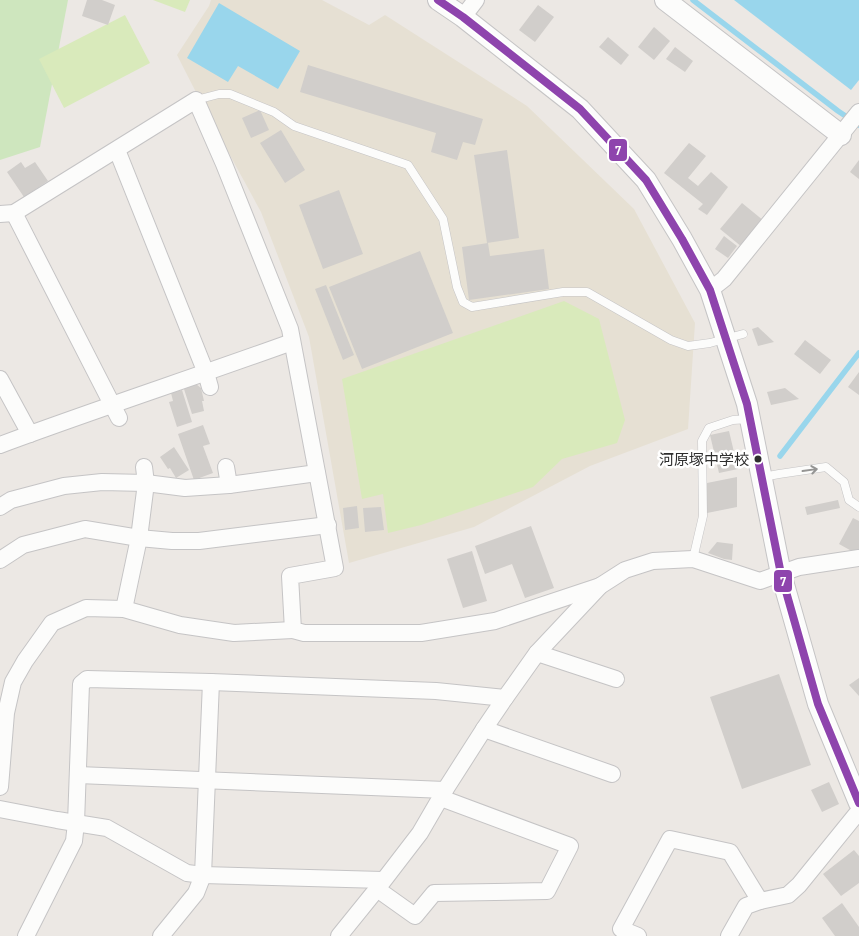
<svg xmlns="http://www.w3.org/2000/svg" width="859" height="936" font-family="'Sofia Sans Condensed','Noto Sans JP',sans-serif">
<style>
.education{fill:#e6e0d3}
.green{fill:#cee6be}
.pitch{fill:#d9eabb}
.water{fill:#99d6ec}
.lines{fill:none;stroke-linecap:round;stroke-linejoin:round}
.stream{stroke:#99d6ec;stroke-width:5.5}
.building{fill:#d1cecb}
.service-casing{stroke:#c5c4c5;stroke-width:9}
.minor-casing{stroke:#c5c4c5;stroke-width:18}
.tertiary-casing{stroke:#c5c4c5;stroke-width:22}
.service{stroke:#fcfcfb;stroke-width:8}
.minor{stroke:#fcfcfb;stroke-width:16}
.tertiary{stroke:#fcfcfb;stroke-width:20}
.bus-1-casing{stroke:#fff;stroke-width:11}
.bus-1{stroke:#8e44ad;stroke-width:8}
.oneway{stroke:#959594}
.bus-dot{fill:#2e2e2e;stroke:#fff;stroke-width:2}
.labels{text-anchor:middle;stroke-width:5;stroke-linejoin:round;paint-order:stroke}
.bus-label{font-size:15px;fill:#2e2e2e;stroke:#fff;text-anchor:end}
.line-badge{stroke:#fff;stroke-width:2}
.badge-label{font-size:14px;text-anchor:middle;font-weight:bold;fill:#fff}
</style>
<rect width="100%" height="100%" fill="#ece8e4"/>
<polygon class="education" points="211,0 322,0 369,25 385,15 527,106 634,209 695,323 688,429 590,466 474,527 349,563 309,337 261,212 202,104 177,55 209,6"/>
<polygon class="green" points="0,0 68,0 40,147 0,160"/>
<g class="pitch">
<polygon points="153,0 190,0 185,12"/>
<polygon points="125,15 150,63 64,108 39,59"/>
<polygon points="564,301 599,319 625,420 617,443 562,459 533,487 421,525 388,533 383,494 362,499 342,379"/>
</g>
<g class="water">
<polygon points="734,0 859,0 859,80 851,90"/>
<polygon points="219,3 300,51 278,89 238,66 228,82 187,58"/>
</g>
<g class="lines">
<g class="stream">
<polyline points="693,0 838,111 859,125"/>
<polyline points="780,456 859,353"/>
</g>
</g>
<g class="building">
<polygon points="87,0 102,0 115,5 108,25 82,16"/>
<polygon points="538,5 554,17 535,42 519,30"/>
<polygon points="654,27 670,41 654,60 638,47"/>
<polygon points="608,37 629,55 621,65 599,47"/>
<polygon points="675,47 693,61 685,72 666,59"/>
<polygon points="308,65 483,119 475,145 463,142 457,160 431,152 436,133 300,92"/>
<polygon points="260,110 269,130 251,138 242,118"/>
<polygon points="281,130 305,170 285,183 260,143"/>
<polygon points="689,143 706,156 688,178 698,186 711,172 728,187 707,215 698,209 703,204 664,173"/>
<polygon points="507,150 519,238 487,243 474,155"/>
<polygon points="859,160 859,179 850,172"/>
<polygon points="21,162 25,168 35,162 48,181 24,197 7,172"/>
<polygon points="339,190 363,254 323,269 299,205"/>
<polygon points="742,203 764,221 742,247 720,229"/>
<polygon points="724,236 737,246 728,258 715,249"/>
<polygon points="488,243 490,256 544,249 549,289 469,300 462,247"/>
<polygon points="420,251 453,333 362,369 329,287"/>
<polygon points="326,285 354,355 343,360 315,289"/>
<polygon points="758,327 774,342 758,346 752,329"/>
<polygon points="805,340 831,360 820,374 794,354"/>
<polygon points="859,372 859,395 848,387"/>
<polygon points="196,384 201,388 204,401 202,401 204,411 192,414 184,389"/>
<polygon points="785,388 799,399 771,405 767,392"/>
<polygon points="182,390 192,422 177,427 169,402 173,401 171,393"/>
<polygon points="203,425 210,444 203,446 213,473 194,480 178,434"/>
<polygon points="729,431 738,469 719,473 710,435"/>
<polygon points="174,447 189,470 176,478 170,468 168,469 160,457"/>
<polygon points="737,477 737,507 707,513 707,483"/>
<polygon points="838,500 840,508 807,515 805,507"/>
<polygon points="357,506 359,528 345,530 343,508"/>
<polygon points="381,507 384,530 365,532 363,508"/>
<polygon points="853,518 859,521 859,550 857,554 839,544"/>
<polygon points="531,526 554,588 525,598 512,564 485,574 475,546"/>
<polygon points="717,542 733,544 732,560 724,559 708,553"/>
<polygon points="472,551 487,601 463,608 447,559"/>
<polygon points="779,674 811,765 742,789 710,697"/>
<polygon points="859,678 859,696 849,685"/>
<polygon points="829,782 839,804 822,812 811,790"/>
<polygon points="854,850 859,856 859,883 841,896 823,874"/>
<polygon points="842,903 859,927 859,936 835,936 822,918"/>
</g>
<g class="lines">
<defs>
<g id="service">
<polyline points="196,100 219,94 230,94 274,112 294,126 408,165 443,219 457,287 463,302 472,307 563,292 587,292 671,340 688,346 710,343 743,334"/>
<polyline points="763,477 779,474 826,467 844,482 849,500 859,507"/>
<polyline points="693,559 703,516 702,441 709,428 733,420 750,419"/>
</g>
<g id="minor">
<polyline points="463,17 476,0"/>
<polyline points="117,150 206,373 210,387"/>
<polyline points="14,213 119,418"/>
<polyline points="0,214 14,213 196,100 224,164 290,329 335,568 290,576 293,630 304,633 421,633 495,621 600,586"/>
<polyline points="710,290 724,279 859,112"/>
<polyline points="0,379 30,434"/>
<path d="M0,445C97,409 195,377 292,342"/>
<polyline points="226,467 229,485"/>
<polyline points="0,507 11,500 64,486 102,482 146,483 185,488 229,485 317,473"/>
<polyline points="0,560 23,545 85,529 139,538 172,541 199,541 328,525"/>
<polyline points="124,609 139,538 146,483 144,467"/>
<polyline points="537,653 616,679"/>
<polyline points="484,729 612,774"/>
<polyline points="78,775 445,790"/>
<polyline points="0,787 6,713 13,682 25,661 52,623 86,608 124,609 180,625 234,633 293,630"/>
<polyline points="0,809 57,820 107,828 187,873 203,875 383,880"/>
<polyline points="377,889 415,916 434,893 547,891 570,846 441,798"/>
<polyline points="26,936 74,841 76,823 81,684 87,679 211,682 436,691 505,698"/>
<polyline points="161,936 196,893 203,875 211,682"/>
<polyline points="339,936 377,889 420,833 445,790 484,729 505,698 537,653 600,586 625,570 653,561 693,559 760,581 799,567 859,558"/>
<polyline points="638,936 621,929 670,839 730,852 760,901"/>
<polyline points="729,936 746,906 760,901 788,895 799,885 859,811"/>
</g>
<g id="tertiary">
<polyline points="438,0 463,17 580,109 646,180 682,239 710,290 747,404 781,574 818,704 859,803"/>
<polyline points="665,0 841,135"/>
</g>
</defs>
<use href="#service" class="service-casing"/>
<use href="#minor" class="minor-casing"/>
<use href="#tertiary" class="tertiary-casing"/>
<use href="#service" class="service"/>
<use href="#minor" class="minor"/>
<use href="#tertiary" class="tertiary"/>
<defs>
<polyline id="bus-1" points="438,0 463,17 580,109 646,180 682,239 710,290 747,404 781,574 818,704 859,803"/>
</defs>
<use href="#bus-1" class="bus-1-casing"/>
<use href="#bus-1" class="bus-1"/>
</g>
<defs><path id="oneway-shaft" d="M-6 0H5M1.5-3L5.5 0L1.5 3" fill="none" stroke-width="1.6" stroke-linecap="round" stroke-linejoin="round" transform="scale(1.25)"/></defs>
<use class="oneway" href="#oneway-shaft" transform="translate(810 470) rotate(-8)"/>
<circle class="bus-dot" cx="758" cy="459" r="4.5"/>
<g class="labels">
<g class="bus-label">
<text x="749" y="465">河原塚中学校</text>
</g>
</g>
<g class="line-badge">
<rect x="608" y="138" width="20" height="24" rx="5" fill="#8e44ad"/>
<rect x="773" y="569" width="20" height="24" rx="5" fill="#8e44ad"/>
</g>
<g class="badge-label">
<text x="618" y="155">7</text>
<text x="783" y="586">7</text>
</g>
</svg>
